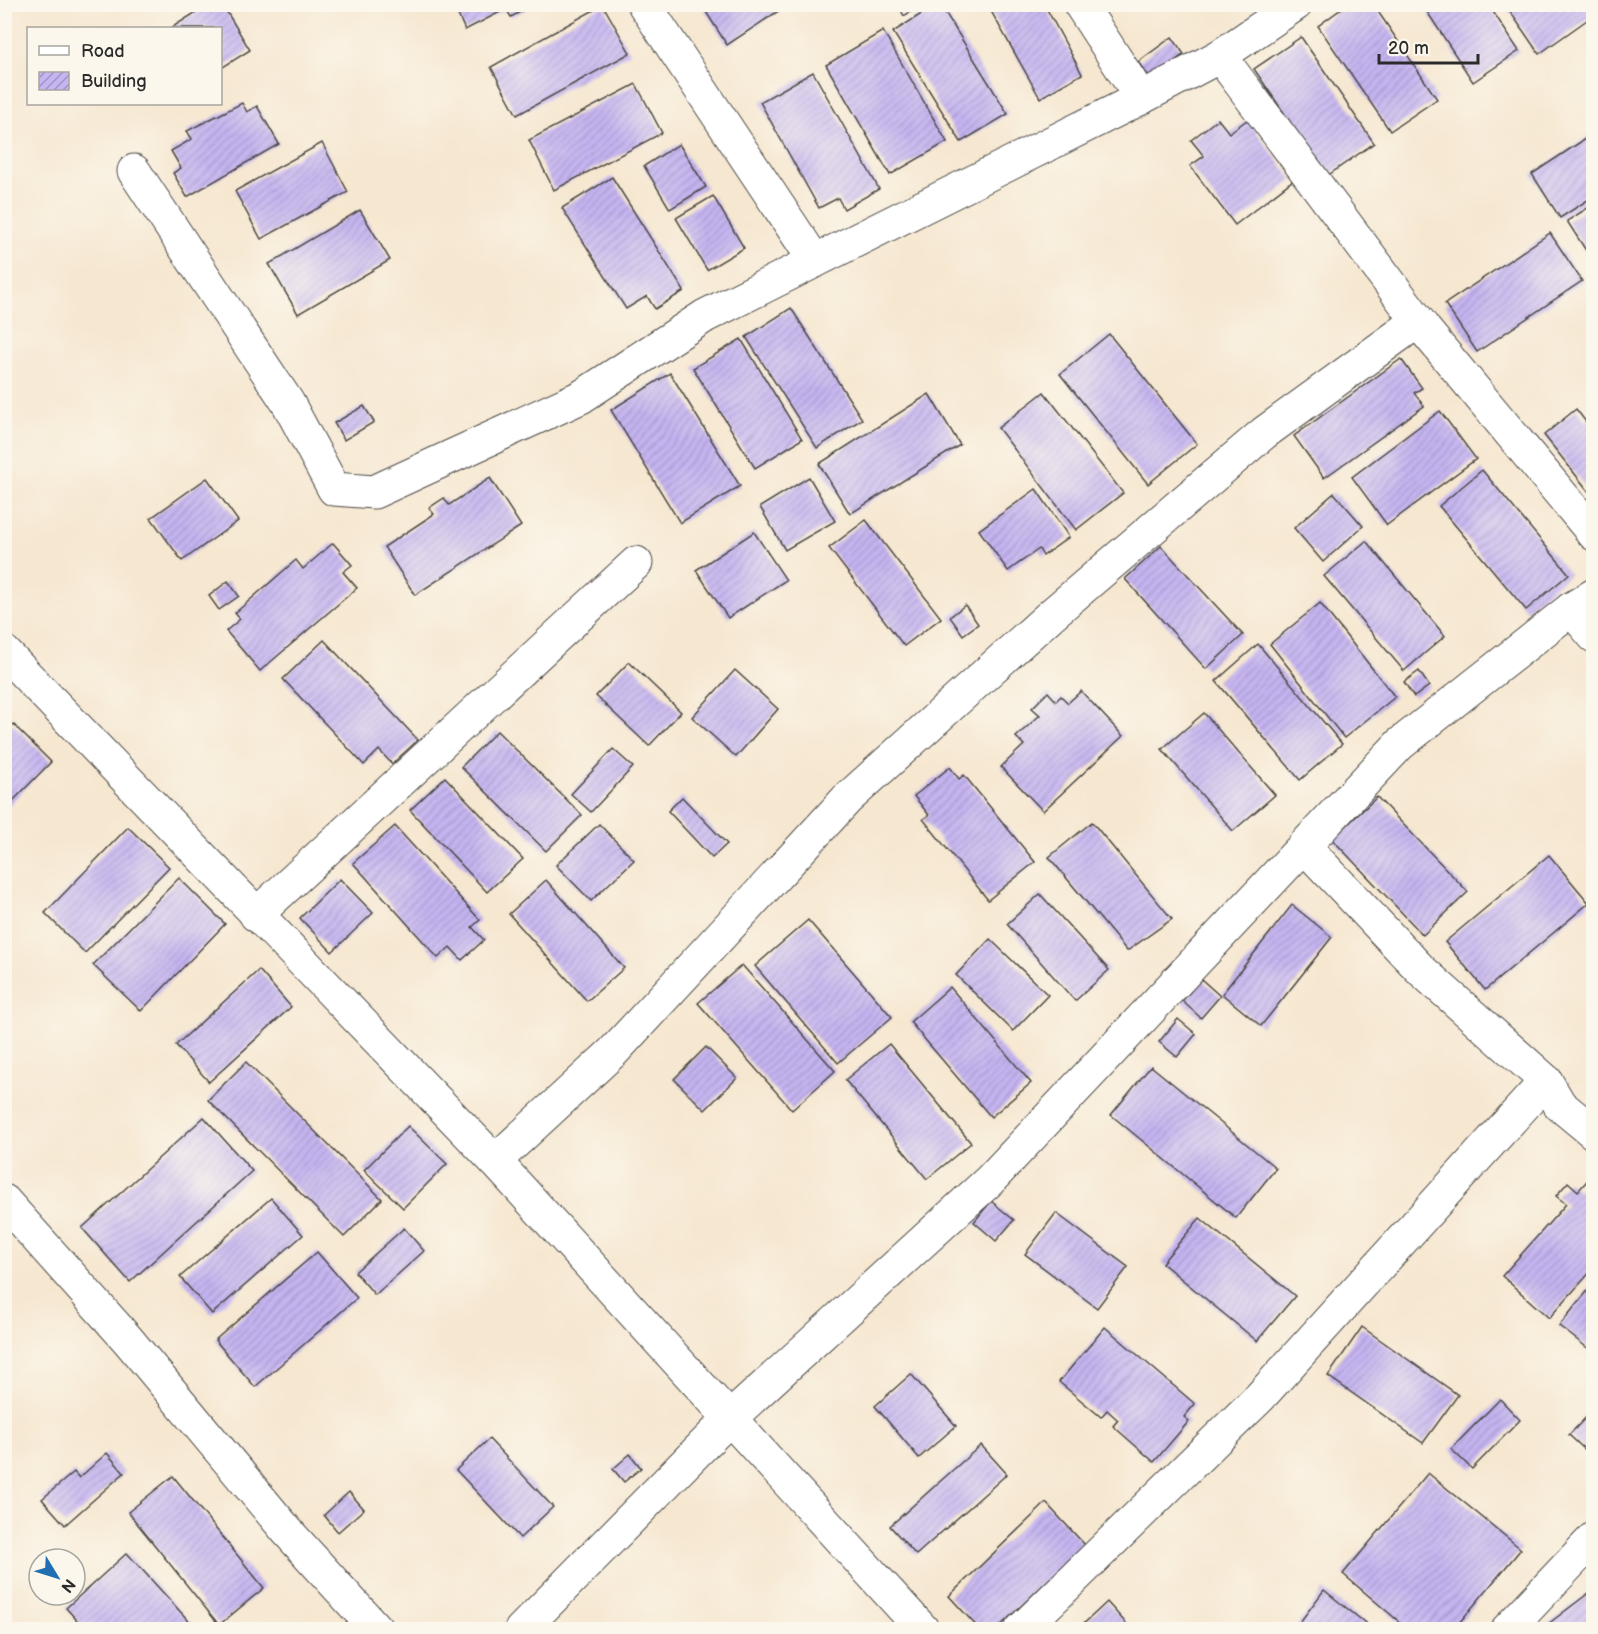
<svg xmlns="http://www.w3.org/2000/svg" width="1598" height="1634" font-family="'Balsamiq Sans',sans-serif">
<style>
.building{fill:url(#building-hatch)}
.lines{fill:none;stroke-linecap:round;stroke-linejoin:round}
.minor-casing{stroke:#494744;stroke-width:35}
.minor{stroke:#fff;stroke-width:33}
</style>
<defs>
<pattern id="building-hatch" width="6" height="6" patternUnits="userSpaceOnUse" patternTransform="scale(1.5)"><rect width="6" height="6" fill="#c6b5f2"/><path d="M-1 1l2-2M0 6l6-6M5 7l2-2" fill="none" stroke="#a193c4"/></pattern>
</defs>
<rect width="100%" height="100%" fill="#fbf7ec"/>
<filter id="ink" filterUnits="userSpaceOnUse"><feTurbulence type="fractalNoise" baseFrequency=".0167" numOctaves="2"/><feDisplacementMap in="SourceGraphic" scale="12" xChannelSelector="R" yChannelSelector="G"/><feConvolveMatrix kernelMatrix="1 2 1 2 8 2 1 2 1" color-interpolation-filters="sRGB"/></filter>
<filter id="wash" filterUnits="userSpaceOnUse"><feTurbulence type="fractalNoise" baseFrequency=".008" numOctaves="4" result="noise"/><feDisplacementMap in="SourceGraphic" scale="24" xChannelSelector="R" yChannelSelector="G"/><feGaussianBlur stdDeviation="1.35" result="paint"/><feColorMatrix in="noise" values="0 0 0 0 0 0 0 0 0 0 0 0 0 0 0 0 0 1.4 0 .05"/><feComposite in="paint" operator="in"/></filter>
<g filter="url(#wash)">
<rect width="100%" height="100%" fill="#f6e7d0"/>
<g id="blocks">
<g class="building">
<polygon points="209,4 222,4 250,50 220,69 220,28 171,28"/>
<polygon points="453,4 535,4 511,17 506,9 465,30"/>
<polygon points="701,4 789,4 727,45"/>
<polygon points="898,4 924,4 904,16"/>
<polygon points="937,4 940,4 1008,114 961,142 893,32"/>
<polygon points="987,4 1044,4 1082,74 1040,98"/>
<polygon points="1348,4 1373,4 1437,99 1390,131 1318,26"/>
<polygon points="1422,4 1488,4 1519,51 1473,82"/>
<polygon points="1505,4 1593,4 1594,15 1539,54"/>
<polygon points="603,5 630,53 517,115 491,67"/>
<polygon points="883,31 947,142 890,175 826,65"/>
<polygon points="1172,37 1184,54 1151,79 1138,62"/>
<polygon points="1301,37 1374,143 1327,176 1254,69"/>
<polygon points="813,72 879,189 844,209 838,198 819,208 760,102"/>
<polygon points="636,84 662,133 554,190 529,140"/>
<polygon points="242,103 247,112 257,106 279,144 187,197 173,173 181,168 171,151 192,139 187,131"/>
<polygon points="1218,119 1229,133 1247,120 1293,180 1235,225 1190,166 1204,156 1191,140"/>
<polygon points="1594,133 1594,196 1560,218 1532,174"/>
<polygon points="322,143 348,192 261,239 235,191"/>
<polygon points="679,144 706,187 670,209 644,166"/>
<polygon points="612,177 684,291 655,309 647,296 626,309 562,208"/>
<polygon points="713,196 744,248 707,270 676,218"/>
<polygon points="1594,204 1594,263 1567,221"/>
<polygon points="360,210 390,260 298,314 269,264"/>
<polygon points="1550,233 1582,281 1477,352 1445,304"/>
<polygon points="791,308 862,419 817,448 746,337"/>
<polygon points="1109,334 1197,444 1148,484 1060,374"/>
<polygon points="741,339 802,439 755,468 693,368"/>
<polygon points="1401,359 1422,388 1414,393 1424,406 1324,478 1294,436"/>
<polygon points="670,373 740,486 680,523 611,410"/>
<polygon points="1044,392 1123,493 1076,530 998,428"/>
<polygon points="929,394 960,445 850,514 819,464"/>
<polygon points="364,406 374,422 344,440 334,423"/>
<polygon points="1576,409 1586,422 1594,416 1594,498 1544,435"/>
<polygon points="1440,411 1476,459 1387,525 1352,477"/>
<polygon points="1482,470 1569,574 1526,610 1439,506"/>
<polygon points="809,477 835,521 785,550 760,507"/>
<polygon points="207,478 238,521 182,561 151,518"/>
<polygon points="490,478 521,526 415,595 384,547 434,514 429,508 444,498 449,505"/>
<polygon points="1036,489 1069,537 1043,556 1039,549 1008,571 979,530"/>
<polygon points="1334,493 1363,526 1323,562 1294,528"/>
<polygon points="866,520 941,618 904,646 829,548"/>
<polygon points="754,532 786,580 728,618 696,570"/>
<polygon points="1366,541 1445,636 1404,671 1324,576"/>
<polygon points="333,543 352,565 343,572 357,588 260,671 226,631 240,619 235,613 296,560 303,569"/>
<polygon points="1161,546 1243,635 1206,669 1125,579"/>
<polygon points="228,581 239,596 219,610 209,596"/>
<polygon points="1320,603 1395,697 1344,738 1270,644"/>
<polygon points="965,605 978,624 963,635 950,617"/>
<polygon points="324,640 418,740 392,764 379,750 364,765 283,679"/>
<polygon points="1258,644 1342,744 1300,780 1216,681"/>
<polygon points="629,662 681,712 649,746 596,696"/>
<polygon points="735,670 778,709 736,757 692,717"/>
<polygon points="1419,671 1429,686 1414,697 1404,682"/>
<polygon points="1081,691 1123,736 1043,811 1001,767 1024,745 1016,737 1040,715 1032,708 1048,692 1056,701 1061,696 1068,703"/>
<polygon points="1204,713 1275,795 1233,831 1162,749"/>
<polygon points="13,724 51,762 4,810 4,732"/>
<polygon points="497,731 582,815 546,851 461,767"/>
<polygon points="613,749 633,767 591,812 571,794"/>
<polygon points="950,767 959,779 964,775 1035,862 988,900 923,819 929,815 914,796"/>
<polygon points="445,777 523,859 487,892 410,810"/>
<polygon points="682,797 727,844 712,858 668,811"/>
<polygon points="1377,797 1468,892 1423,935 1332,839"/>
<polygon points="1092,822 1172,919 1127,951 1049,857"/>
<polygon points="599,824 634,860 591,901 556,865"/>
<polygon points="395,826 480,920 472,927 484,940 462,960 450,947 438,958 353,863"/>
<polygon points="128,827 169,867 85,953 45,913"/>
<polygon points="1549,855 1589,903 1485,990 1445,942"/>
<polygon points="179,878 225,924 141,1011 93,965"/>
<polygon points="340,879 373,913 332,952 300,918"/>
<polygon points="546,880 624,968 587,1001 509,914"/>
<polygon points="1040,894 1109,970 1075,1001 1007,924"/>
<polygon points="1292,905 1332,937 1261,1026 1222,994"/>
<polygon points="808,920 892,1017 838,1063 755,966"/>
<polygon points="990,939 1048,995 1013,1031 956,975"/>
<polygon points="742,965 835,1071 792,1110 698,1003"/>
<polygon points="259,970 291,1007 209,1082 176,1045"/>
<polygon points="1201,979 1220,996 1201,1018 1182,1001"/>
<polygon points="950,987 1031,1083 991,1117 910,1022"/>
<polygon points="1178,1019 1196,1034 1177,1057 1159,1042"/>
<polygon points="889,1044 971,1143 927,1179 845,1080"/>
<polygon points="706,1047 737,1078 705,1110 674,1079"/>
<polygon points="246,1062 382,1199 344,1237 208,1100"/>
<polygon points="1151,1066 1276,1168 1236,1218 1111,1115"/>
<polygon points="204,1117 252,1171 130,1282 82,1228"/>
<polygon points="408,1126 447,1164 403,1208 364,1170"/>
<polygon points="1594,1173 1594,1268 1549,1318 1502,1276 1566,1204 1556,1196 1568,1182 1578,1191"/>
<polygon points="271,1198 303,1235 212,1314 180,1277"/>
<polygon points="991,1201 1014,1220 996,1241 974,1222"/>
<polygon points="1056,1213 1128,1267 1097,1308 1025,1254"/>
<polygon points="1200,1218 1295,1296 1257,1341 1162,1263"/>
<polygon points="404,1228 424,1251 375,1295 355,1272"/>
<polygon points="317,1252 357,1298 255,1387 215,1340"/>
<polygon points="1594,1283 1594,1353 1559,1326"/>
<polygon points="1105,1327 1195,1404 1184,1417 1189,1421 1154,1462 1113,1426 1118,1420 1107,1410 1101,1417 1059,1382"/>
<polygon points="1362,1327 1458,1395 1423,1443 1328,1376"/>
<polygon points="911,1374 956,1426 919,1458 875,1406"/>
<polygon points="1500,1399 1520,1420 1472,1469 1451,1449"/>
<polygon points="1594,1409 1594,1458 1569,1435"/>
<polygon points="489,1439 553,1507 520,1538 456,1470"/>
<polygon points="981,1445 1007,1474 916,1555 890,1526"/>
<polygon points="107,1453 124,1473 65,1525 42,1499 74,1472 79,1478"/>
<polygon points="630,1454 641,1468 624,1482 613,1469"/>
<polygon points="1428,1473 1521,1549 1454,1629 1447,1623 1442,1630 1409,1630 1343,1574"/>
<polygon points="173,1476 264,1588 219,1625 128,1512"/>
<polygon points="349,1492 364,1509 338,1532 324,1515"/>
<polygon points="1046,1503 1085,1545 996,1630 980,1630 949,1596"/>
<polygon points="127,1553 197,1630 86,1630 66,1608"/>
<polygon points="1594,1589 1594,1630 1553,1630 1548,1624"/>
<polygon points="1324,1590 1374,1630 1294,1630"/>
<polygon points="1107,1602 1132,1630 1077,1630"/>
</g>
</g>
</g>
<g filter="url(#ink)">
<use href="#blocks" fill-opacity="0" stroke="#494744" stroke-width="1.5"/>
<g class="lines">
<defs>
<g id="minor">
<polyline points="644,4 815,261"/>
<polyline points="1080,4 1141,98"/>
<polyline points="1220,56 1425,330 1594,534"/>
<polyline points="134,171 288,403 334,489 374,492 581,397 705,316 1141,98 1220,56 1296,4"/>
<polyline points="1571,609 1594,636"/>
<polyline points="4,652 495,1161 923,1630"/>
<polyline points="1304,846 1421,970 1546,1081 1560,1105 1594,1133"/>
<polyline points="256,915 636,563"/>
<polyline points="495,1161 613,1052 847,799 1051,615 1264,433 1418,321"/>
<polyline points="4,1201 128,1340 287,1531 377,1630"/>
<polyline points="521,1630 729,1419 989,1181 1400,744 1571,609 1594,595"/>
<polyline points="1021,1630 1260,1397 1546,1081"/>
<polyline points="1507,1630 1594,1538"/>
</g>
</defs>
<use href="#minor" class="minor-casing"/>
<use href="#minor" class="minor"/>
</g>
</g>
<rect width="1598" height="1634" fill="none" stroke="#fbf7ec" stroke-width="24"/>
<rect x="27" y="27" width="195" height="78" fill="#fbf7ec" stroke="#a8a59f" stroke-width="1.5"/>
<rect x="39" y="46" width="30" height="9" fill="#ffffff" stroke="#a8a59f" stroke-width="1.5"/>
<text x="81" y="57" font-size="18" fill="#2b2b2b">Road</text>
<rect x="39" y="72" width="30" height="18" fill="url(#building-hatch)" stroke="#a8a59f" stroke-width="1.5"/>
<text x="81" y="87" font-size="18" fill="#2b2b2b">Building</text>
<g transform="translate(57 1577) rotate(128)"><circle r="28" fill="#fbf7ec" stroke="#a8a59f" stroke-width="1.5"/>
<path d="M0-4.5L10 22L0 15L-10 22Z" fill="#1f6fb2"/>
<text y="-9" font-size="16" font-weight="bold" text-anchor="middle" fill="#2b2b2b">N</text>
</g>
<path d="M1379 54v9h99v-9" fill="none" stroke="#2b2b2b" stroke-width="3"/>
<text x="1388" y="54" font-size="18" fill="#2b2b2b" stroke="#fbf7ec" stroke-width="4.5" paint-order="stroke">20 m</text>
</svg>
